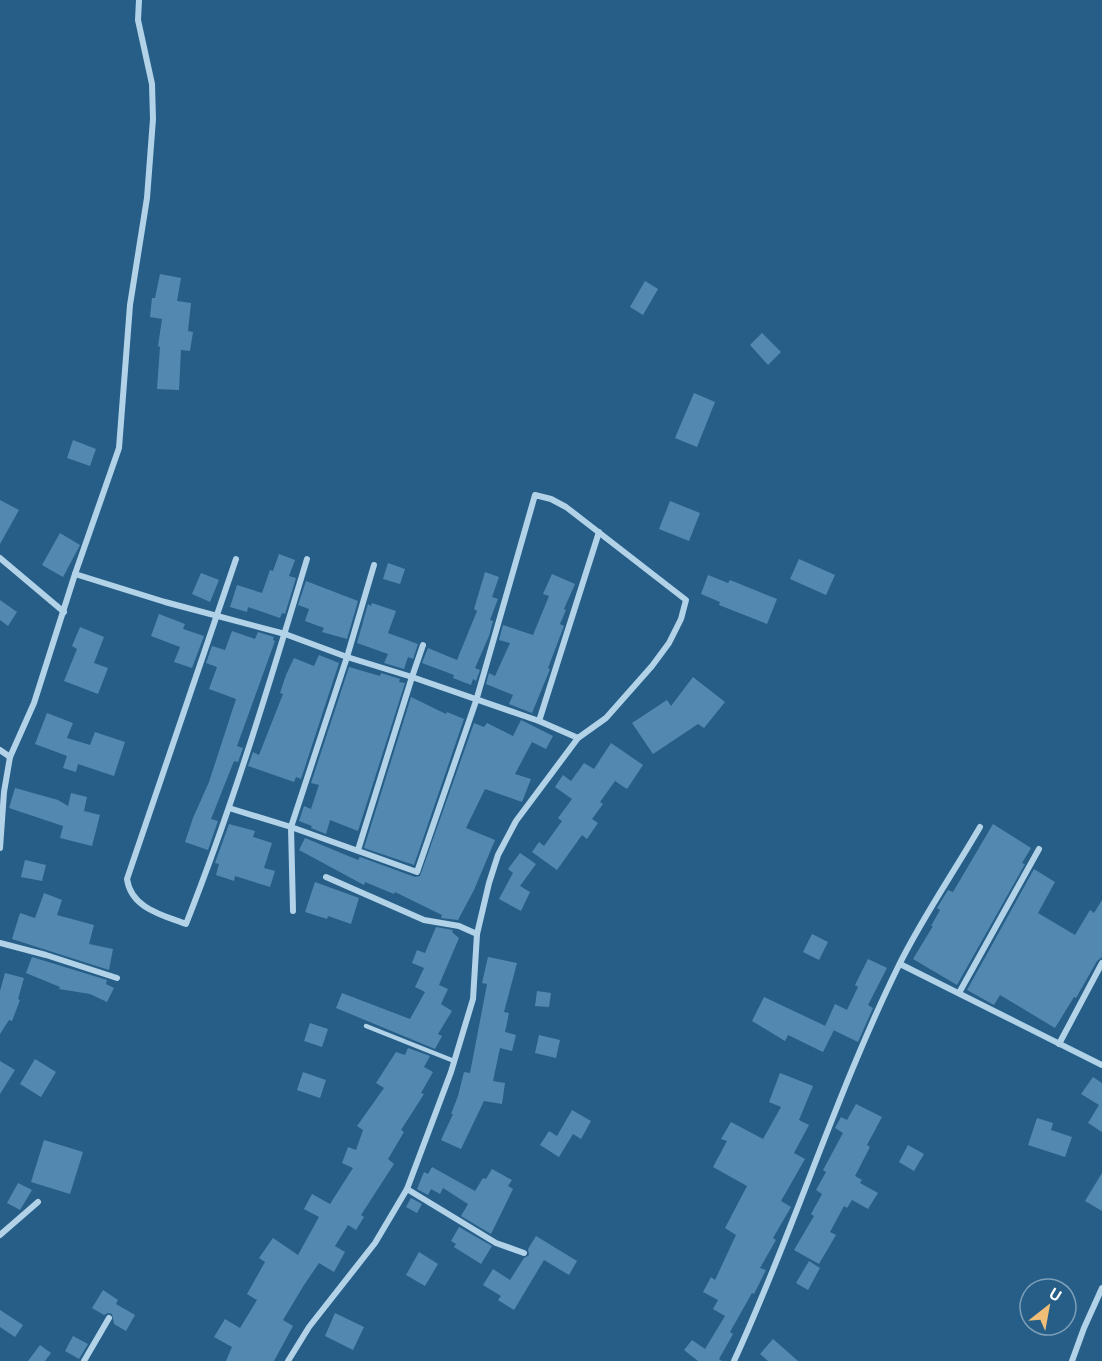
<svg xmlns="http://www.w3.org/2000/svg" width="1102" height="1361" font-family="Ubuntu,sans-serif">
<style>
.building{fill:#5389b1}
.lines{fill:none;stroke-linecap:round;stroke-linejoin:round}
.service{stroke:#b2d2e8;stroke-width:4.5}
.minor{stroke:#b2d2e8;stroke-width:6}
</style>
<rect width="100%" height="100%" fill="#265e87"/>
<g class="building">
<polygon points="160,274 181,278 177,301 191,303 188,331 193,332 190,351 181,350 179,390 157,389 160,347 158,346 162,319 150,317 152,298 155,298"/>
<polygon points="645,281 658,289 643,315 630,307"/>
<polygon points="762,333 781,352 768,365 750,345"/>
<polygon points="694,393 715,402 697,447 675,438"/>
<polygon points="73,440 96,449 90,466 67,458"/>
<polygon points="0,500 19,510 0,544"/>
<polygon points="670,501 700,513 689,541 659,529"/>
<polygon points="60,533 80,545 63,577 42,565"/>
<polygon points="279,554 295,560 289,576 296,578 285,614 282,613 280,618 248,607 247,612 230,607 237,585 262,593 270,570 273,571"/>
<polygon points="799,559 835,575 826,595 790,579"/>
<polygon points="388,563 405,569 400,584 383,579"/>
<polygon points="485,572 499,577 492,597 498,599 490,620 493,621 489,636 475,668 480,670 476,681 473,679 471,685 453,678 454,675 422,663 428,648 457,660 477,611 474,609"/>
<polygon points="201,573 219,580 210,602 192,594"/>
<polygon points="552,574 575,584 564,609 566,610 560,624 564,626 548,668 550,669 548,674 532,713 509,704 513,695 486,684 489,673 495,676 510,643 499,640 503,625 533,635 549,596 543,594"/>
<polygon points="708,575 728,583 730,580 777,599 767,624 719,605 720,602 701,594"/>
<polygon points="306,581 358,601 347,639 322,632 324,628 305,621 309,609 298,605"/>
<polygon points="0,600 17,612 8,626 0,620"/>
<polygon points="372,603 396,611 388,633 418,644 413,659 408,657 404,669 384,663 388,654 357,643 368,604 371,606"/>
<polygon points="159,614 185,624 183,629 204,636 192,668 174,662 180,647 151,636"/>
<polygon points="80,627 104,637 94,663 108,668 98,694 64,681 77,649 72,646"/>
<polygon points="232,631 255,639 258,632 274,637 273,640 275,641 237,746 243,748 238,762 234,761 211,819 218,821 208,850 185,842 193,818 209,782 236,699 209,689 217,667 206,663 212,646 225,650"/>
<polygon points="319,655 339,663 301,779 296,777 294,782 248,766 253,752 259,755 283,694 280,693 286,675 294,658 314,666"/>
<polygon points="349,667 380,676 381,673 400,679 399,682 405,683 358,831 330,820 326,834 311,828 312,826 299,821 304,806 311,809 319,785 311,783"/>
<polygon points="693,677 725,702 704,728 698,724 653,754 632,723 667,700 671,706"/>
<polygon points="411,697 446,714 447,712 464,719 414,865 364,848"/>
<polygon points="47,713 73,723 67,738 90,745 95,732 125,742 114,776 78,764 76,772 63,768 67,756 35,744"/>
<polygon points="521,720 553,736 546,749 532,742 515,774 531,779 522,802 485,789 466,828 495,840 474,890 458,920 441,918 442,915 395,892 394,894 365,882 364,885 299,850 305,838 358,860 360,857 415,877 420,876 474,723 484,727 487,723 513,736"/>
<polygon points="611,743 643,765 627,789 615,781 600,802 603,804 592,819 598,823 587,839 582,835 557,870 532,852 539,842 544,846 562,821 558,818 572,799 555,787 563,775 571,781 584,763 594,769"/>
<polygon points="15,788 58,800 68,806 71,793 87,797 84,811 100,815 92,846 60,838 63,826 9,808"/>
<polygon points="229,824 255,831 253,837 272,843 264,868 275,871 270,887 235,876 234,881 216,875 219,864 215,863"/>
<polygon points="993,824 1031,848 1022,863 1025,864 957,985 913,959 933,926 931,926 940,910 937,908 948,890 953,892"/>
<polygon points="520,853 536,864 520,886 530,892 521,911 499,899 513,873 508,869"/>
<polygon points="25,860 46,865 42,881 21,877"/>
<polygon points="1034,869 1055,882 1038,913 1075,935 1090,910 1094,913 1102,900 1102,957 1097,961 1076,998 1074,997 1055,1028 1000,995 994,1005 967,990"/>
<polygon points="315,882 359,898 351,924 328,916 327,919 305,912"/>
<polygon points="44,893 62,900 57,915 94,925 89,944 113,949 109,970 12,939 20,913 35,918"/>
<polygon points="436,927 453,930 452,932 459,938 439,985 448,989 441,1004 452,1011 438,1034 442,1036 435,1049 336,1008 342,993 410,1019 425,992 415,987 424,968 412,963 417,950 425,953"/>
<polygon points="812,934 828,942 819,960 803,952"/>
<polygon points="32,957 107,980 106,984 114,988 107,1002 90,994 59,989 60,987 26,973"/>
<polygon points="488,957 517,963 504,1012 509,1013 505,1032 516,1035 512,1051 500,1048 493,1081 505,1083 502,1104 484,1101 461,1149 441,1140 453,1114 451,1114 458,1096 464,1072 470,1073 484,1000 487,984 482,983"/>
<polygon points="868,959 887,968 868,1005 873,1008 858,1042 825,1026 835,1004 847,1010 858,987 855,985"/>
<polygon points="5,973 24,978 18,999 20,1000 12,1021 9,1020 0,1034 0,991"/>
<polygon points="537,991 551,993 549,1007 535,1006"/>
<polygon points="764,997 834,1030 823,1052 788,1035 785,1041 752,1021"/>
<polygon points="310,1023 328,1029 322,1047 304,1041"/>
<polygon points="539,1035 560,1040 556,1058 535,1053"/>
<polygon points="408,1048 430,1056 424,1067 433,1072 421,1093 424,1094 401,1130 404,1132 388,1159 394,1164 361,1215 364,1217 356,1230 348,1225 335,1246 345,1252 334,1272 319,1263 304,1285 283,1320 293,1326 274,1361 226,1361 232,1347 214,1337 225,1319 240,1328 257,1300 247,1294 265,1262 259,1258 273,1238 298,1255 319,1217 304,1209 312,1194 330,1204 353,1168 342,1163 348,1147 356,1150 363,1130 357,1126 384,1088 376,1083 396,1052 405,1055"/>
<polygon points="35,1059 56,1072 41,1097 20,1084"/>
<polygon points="0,1061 15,1070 0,1094"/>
<polygon points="303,1072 326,1080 320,1098 297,1090"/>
<polygon points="780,1073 813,1086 799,1120 809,1125 794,1153 805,1159 781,1201 791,1207 773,1238 776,1240 760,1268 766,1270 754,1294 752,1293 730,1332 733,1334 719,1359 722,1361 698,1361 684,1350 692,1340 705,1349 725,1316 713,1309 718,1300 703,1292 711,1277 715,1280 736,1235 725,1228 747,1186 713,1167 727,1141 721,1139 731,1122 763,1139 781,1107 769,1102"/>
<polygon points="1093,1077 1102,1083 1102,1132 1088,1123 1099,1105 1081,1094"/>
<polygon points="856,1104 882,1117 867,1145 870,1147 855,1176 862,1180 860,1183 878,1193 868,1209 852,1200 847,1208 844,1206 830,1232 836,1235 819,1264 794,1250 814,1216 811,1214 822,1194 816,1190 826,1172 823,1170 843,1133 835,1128 841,1117 847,1120"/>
<polygon points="572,1110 591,1121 581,1139 573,1134 559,1157 540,1145 549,1131 557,1136"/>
<polygon points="1037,1118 1053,1123 1051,1130 1072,1137 1065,1157 1028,1145"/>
<polygon points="44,1140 83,1152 70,1194 31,1182"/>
<polygon points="908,1145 924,1154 914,1171 899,1162"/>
<polygon points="432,1167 475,1191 483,1178 486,1179 492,1169 512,1180 508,1186 513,1189 491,1234 461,1216 468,1204 443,1188 440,1194 431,1189 428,1195 417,1189 424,1172 428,1174"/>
<polygon points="1102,1173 1102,1211 1085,1201"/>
<polygon points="18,1183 32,1190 20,1210 7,1203"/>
<polygon points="411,1198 422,1204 417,1213 406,1207"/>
<polygon points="459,1227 492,1246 481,1264 454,1247 456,1244 451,1241"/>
<polygon points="536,1236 577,1261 569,1275 544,1260 514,1310 498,1300 501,1296 483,1285 493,1269 510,1280 524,1258 529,1255 528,1249"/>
<polygon points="419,1252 438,1264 425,1286 406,1275"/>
<polygon points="809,1261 820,1268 808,1290 796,1283"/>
<polygon points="103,1290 118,1300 116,1304 135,1315 126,1331 114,1324 112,1314 108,1313 104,1315 92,1308"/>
<polygon points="0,1310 23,1325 15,1337 0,1327"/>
<polygon points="335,1313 364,1327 353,1350 325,1336"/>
<polygon points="73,1336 88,1344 79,1359 65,1351"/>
<polygon points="773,1339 798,1361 768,1361 760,1354"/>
<polygon points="40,1345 51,1353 45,1361 28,1361"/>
</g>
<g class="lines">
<polyline class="service" points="366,1026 454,1061"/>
<g class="minor">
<polyline points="0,558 64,612"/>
<path d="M236,559L127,879C131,908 162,915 186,924C233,805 270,682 307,559"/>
<polyline points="75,574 165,602 285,634 347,657 412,677 539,721 578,738"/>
<polyline points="539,721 599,532"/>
<polyline points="0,750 10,757"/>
<polyline points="229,808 291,827 417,872 476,701 535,495 551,499 566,507 686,600 681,619 669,643 652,666 606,718 578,738 516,821 498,855 489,883 477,934 473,999 451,1072 407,1189 375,1243 309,1327 288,1361"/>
<polyline points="0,848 4,792 10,757 34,703 75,574 119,448 130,305 147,198 153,119 152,84 138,20 139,0"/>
<polyline points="358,850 412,677 423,645"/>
<polyline points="326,877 424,920 459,926 477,934"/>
<polyline points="293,911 291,827 347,657 374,565"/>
<polyline points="0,943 46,955 117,978"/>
<polyline points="900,964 1102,1065"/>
<polyline points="959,993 1039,849"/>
<polyline points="1059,1044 1102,963"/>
<polyline points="407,1189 496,1243 524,1253"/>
<polyline points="0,1235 38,1202"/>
<polyline points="84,1361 109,1318"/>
<path d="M734,1361C794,1231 836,1093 899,965C922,918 954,872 980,827"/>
<polyline points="1072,1361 1084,1328 1102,1288"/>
</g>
</g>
<g transform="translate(1048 1307) rotate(31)"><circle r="28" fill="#265e87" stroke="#7d9eb7" stroke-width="1.5"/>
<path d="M0-4.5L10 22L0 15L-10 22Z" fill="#f1be77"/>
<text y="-9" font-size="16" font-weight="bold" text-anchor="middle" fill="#ffffff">U</text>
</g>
</svg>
